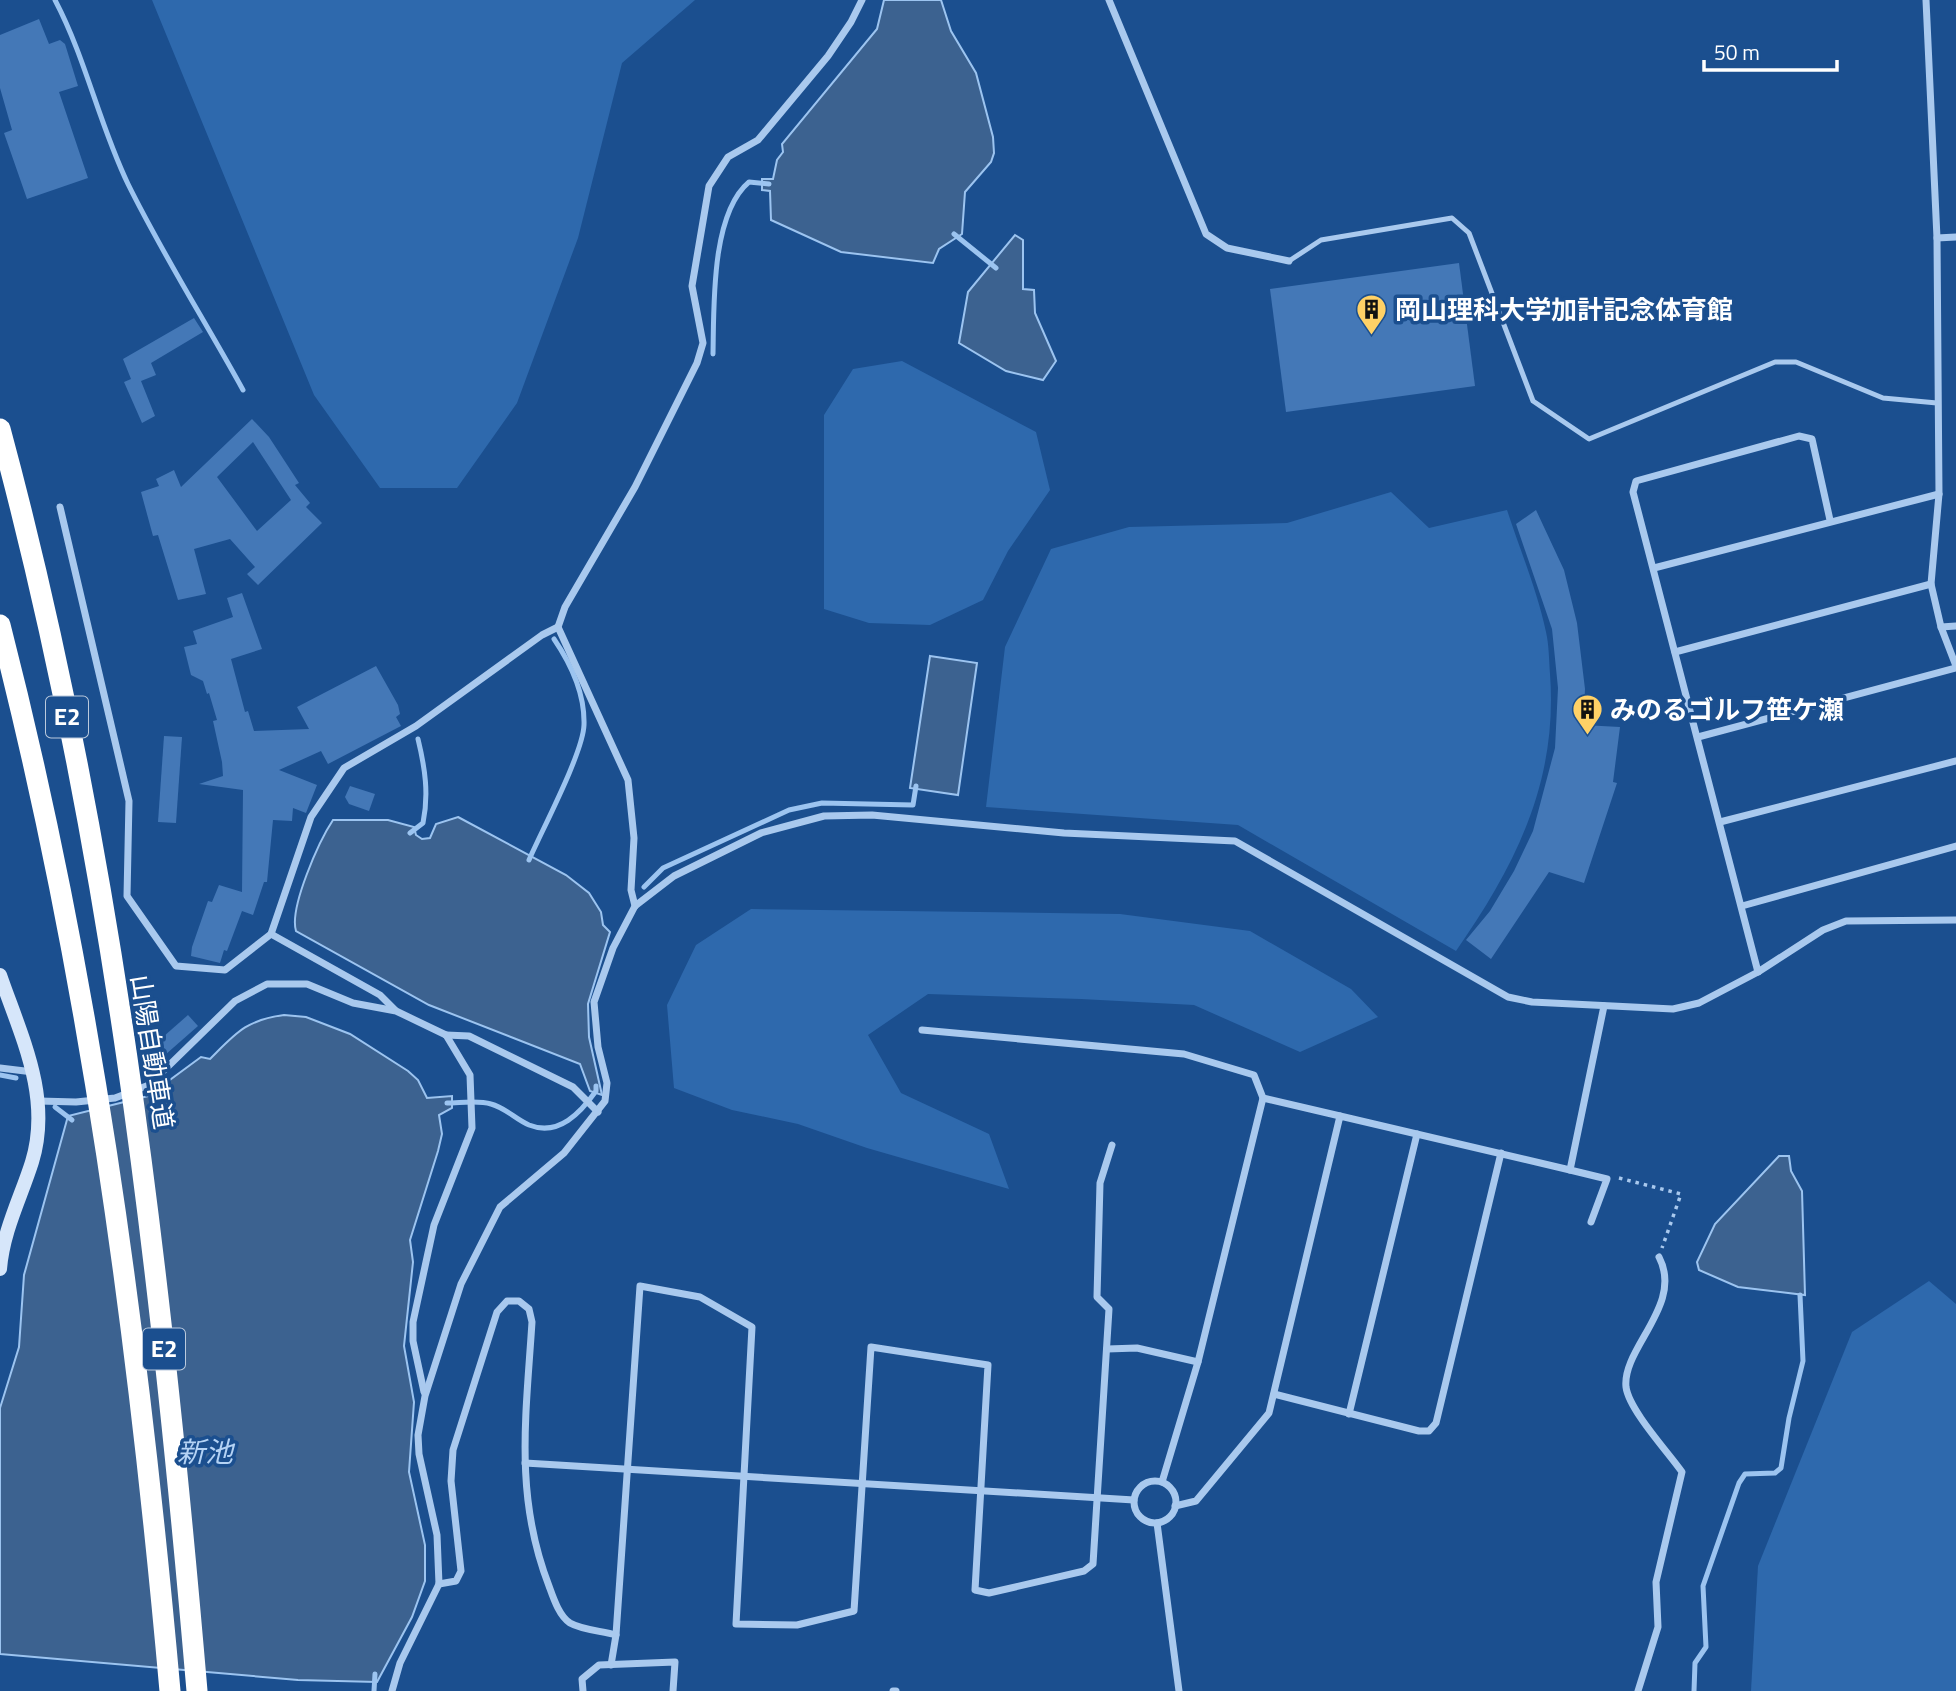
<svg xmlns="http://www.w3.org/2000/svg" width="1956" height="1691" font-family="'Titillium Web','Noto Sans JP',sans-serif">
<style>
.green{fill:#2e69ad}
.water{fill:#3c6290;stroke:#9cc4f0;stroke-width:2}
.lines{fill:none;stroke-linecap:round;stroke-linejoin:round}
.stream{stroke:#9cc4f0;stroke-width:5}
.building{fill:#4478b7;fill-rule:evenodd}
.path{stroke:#a9c9ee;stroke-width:3.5;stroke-dasharray:3.5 5;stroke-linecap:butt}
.lane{stroke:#a9c9ee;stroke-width:5}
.street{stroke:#a9c9ee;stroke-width:7}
.secondary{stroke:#d6e6fa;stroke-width:14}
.highway{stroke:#fff;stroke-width:21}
.labels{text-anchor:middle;stroke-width:7;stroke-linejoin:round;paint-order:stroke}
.shield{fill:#1b4f8f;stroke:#bbcadd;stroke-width:2}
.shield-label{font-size:24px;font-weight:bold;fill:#fff}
.poi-label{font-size:26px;font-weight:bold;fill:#fff;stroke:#1b4f8f;text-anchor:start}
.street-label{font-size:26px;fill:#fff;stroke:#1b4f8f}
.water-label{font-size:28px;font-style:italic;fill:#b5d3f5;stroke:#1b4f8f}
</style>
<rect width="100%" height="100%" fill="#1b4f8f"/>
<g class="green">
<polygon points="152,0 695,0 622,63 578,238 517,403 457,488 380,488 314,395"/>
<polygon points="902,361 1036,432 1050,490 1008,551 983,600 930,625 869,623 824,609 824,415 853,369"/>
<path d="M1391,492L1429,528L1507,510C1520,550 1537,590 1546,632C1549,645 1549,660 1550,674C1558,781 1516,865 1456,951L1238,825L986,807L1005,647L1051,549L1129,527L1287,523Z"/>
<polygon points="751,909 1120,914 1250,931 1351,989 1378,1017 1300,1052 1194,1005 1081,999 928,994 868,1035 901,1093 989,1134 1009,1189 867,1148 798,1124 732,1110 674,1088 667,1005 696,945"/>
<polygon points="1929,1281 1956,1304 1956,1691 1751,1691 1758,1566 1852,1332"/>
</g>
<g class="water">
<polygon points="884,0 941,0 951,31 976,73 993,137 994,153 991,162 965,192 962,234 939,249 933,263 841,252 771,220 770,191 762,190 762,179 773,179 777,160 783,152 782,144 877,29"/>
<polygon points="1015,235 1023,240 1023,289 1034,290 1035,313 1056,361 1043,380 1006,371 959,343 968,292"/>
<polygon points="930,656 977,663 958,795 910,788"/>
<path d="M458,817L566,875L589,893L601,912L603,925L610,932L588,1004L589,1037L602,1095L590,1091L580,1064L429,1005L296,931C289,908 319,841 333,820H388L414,827L416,835L422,839L430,838L436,824Z"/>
<path d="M284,1015L306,1017L350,1034L408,1071L418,1080L427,1098L452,1096V1108L439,1115L442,1134L438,1151L410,1240L413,1262L404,1346L414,1402L409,1472L425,1545V1581L412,1617L377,1682L298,1680L0,1654V1408L19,1347L24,1275L68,1116L148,1096L201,1057L210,1059C236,1033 246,1020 284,1015Z"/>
<polygon points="1779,1156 1789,1156 1791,1171 1802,1191 1805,1295 1738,1287 1699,1270 1697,1262 1715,1224"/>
</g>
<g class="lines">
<g class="stream">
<path d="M55,0C86,59 99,124 128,184C163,255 205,321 243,390"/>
<polyline points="954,234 996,268"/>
<path d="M713,354C714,306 711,214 749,182L769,184"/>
<path d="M410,833L423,823C429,794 425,768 418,739"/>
<path d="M529,860C542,830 583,753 584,725C585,693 571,664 554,639"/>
<polyline points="644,887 663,868 789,810 822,803 913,805 916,786"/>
<polyline points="0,1075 16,1078"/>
<path d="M447,1103C460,1103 478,1100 491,1104C506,1108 515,1119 529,1125C559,1137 581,1112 596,1091V1086"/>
<polyline points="55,1107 72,1120"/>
<polyline points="374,1691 375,1674"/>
<polyline points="1694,1691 1695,1663 1706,1647 1703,1586 1739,1483 1745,1474 1775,1473 1781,1468 1789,1418 1803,1361 1800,1295"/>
</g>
</g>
<g class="building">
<polygon points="39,19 49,44 60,40 65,44 78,86 59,92 88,178 27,199 4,133 12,130 0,88 0,35"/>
<polygon points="1459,263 1475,386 1286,412 1270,289"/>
<polygon points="194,318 203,332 151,363 156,375 141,381 155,416 142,423 124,382 131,379 123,359"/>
<path d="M252,419L269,437L299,483L295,485L310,503L306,507L322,523L258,585L247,574L255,567L230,539L194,549L206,594L178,600L158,535L153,536L141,492L159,486L156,479L174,470L181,487ZM253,442L291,500L257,531L217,477Z"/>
<polygon points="1536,510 1564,570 1577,623 1585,689 1583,725 1620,727 1613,782 1617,783 1584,883 1549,872 1491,959 1466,940 1490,911 1514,871 1533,831 1555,748 1558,688 1552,629 1516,524"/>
<polygon points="242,593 262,649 231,659 245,712 248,711 254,731 309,729 297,707 376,666 398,705 400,714 396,717 401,726 328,764 321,751 279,770 317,785 306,813 293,808 292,821 273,820 267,882 264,882 253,915 242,911 227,951 224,950 220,963 191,956 192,947 208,901 212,902 219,885 242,892 243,790 199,784 223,776 222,762 213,721 217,720 209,693 207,694 203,681 191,675 184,647 197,644 193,631 233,617 227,598"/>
<polygon points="164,736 182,737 176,823 158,822"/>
<polygon points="350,786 375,794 369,811 349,804 345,797"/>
<polygon points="188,1015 198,1026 165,1055 155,1044"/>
</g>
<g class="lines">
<polyline class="path" points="1619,1178 1681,1194 1662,1248"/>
<polyline class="lane" points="1289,261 1321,240 1452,218 1469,233 1533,401 1589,439 1775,362 1796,362 1883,398 1937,403"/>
<g class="street">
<polyline points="1109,0 1206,234 1227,248 1289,261"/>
<polyline points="1926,0 1937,238 1939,494 1931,584 1941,627 1956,666"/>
<polyline points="1937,238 1956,237"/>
<polyline points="60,507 129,801 127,896 176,966 225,970 271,934 311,817 344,768 416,726 542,635 558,627"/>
<polyline points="1654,568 1939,494"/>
<polyline points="1941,627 1956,626"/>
<polyline points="1675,652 1931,584"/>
<polyline points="1698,737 1956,668"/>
<polyline points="1720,822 1956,761"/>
<polyline points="635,906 631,890 634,838 628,780 558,627 565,607 635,487 697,363 703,343 692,286 709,186 728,157 758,140 828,56 851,22 862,0"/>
<polyline points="1742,906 1956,846"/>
<polyline points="271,934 380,995 395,1010"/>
<polyline points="1758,972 1633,492 1636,481 1799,436 1812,439 1830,520"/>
<polyline points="922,1030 1184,1054 1254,1075 1263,1098 1340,1116"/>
<polyline points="446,1035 469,1036 573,1087 598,1112"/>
<polyline points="0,1068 33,1072"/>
<polyline points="39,1101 76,1102 115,1098 149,1085 235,1001 267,984 307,984 353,1003 396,1011 446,1035 470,1075 472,1128 434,1225 413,1322 413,1341 424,1392"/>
<polyline points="1570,1170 1607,1179 1591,1222"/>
<polyline points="1107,1349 1137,1348 1198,1362"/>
<polyline points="1274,1394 1419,1431 1429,1431 1436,1423 1501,1153"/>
<polyline points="1349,1414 1417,1134"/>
<polyline points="525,1463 1134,1500"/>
<circle cx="1155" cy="1502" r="21"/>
<polyline points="1162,1482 1198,1362 1263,1098"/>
<polyline points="1175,1506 1196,1501 1269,1413 1340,1116 1570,1170 1604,1006"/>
<polyline points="1157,1523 1179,1691"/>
<path d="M439,1584L456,1581L461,1571L451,1481L453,1450L497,1312L507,1301H519L529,1309L532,1322C526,1416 514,1496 549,1586C553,1597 559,1616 570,1623C582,1630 603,1631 616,1635"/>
<polyline points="611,1665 616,1635 640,1286 700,1297 752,1327 736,1624 797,1625 854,1611 871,1347 988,1365 975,1590 989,1593 1084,1571 1093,1564 1109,1309 1097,1297 1100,1183 1112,1145"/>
<polyline points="392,1691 400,1663 439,1584 437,1535 419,1454 418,1435 425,1396 461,1284 500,1207 564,1153 605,1101 607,1083 598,1047 594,1002 613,948 635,906 674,876 761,833 824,816 872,815 1064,833 1235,841 1508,997 1532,1002 1673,1009 1699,1003 1758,972 1823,930 1846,921 1956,920"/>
<polyline points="583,1691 582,1679 599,1665 675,1662 673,1691"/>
<polyline points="893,1691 896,1691"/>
<path d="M1638,1691L1658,1627L1656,1582L1682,1472C1668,1452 1629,1410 1626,1387C1622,1348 1684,1305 1659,1257"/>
</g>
<path class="secondary" d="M0,975C21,1036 52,1097 32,1162C21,1197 3,1231 0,1269"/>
<g class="highway">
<path d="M0,429C111,840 161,1268 197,1691"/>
<path d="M0,625C90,975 138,1332 170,1691"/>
</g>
</g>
<defs>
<symbol id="building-pin" viewBox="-11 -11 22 30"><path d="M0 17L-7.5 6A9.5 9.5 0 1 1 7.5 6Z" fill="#ffd166" stroke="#1b4f8f"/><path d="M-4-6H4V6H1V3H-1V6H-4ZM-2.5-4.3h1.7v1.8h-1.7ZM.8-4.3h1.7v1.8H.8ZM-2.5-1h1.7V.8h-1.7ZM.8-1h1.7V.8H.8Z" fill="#111"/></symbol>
</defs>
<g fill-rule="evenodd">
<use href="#building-pin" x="1354" y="292" width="35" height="47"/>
<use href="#building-pin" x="1570" y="692" width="35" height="47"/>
</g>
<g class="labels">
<g class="shield">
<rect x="46" y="696.5" width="42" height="41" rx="5"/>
<rect x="143" y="1328.5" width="42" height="41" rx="5"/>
</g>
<g class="shield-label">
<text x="67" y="725">E2</text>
<text x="164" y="1357">E2</text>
</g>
<g class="poi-label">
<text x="1395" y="319">岡山理科大学加計記念体育館</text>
<text x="1610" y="719">みのるゴルフ笹ケ瀬</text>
</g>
<g class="street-label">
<text transform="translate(152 1052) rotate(81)" y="9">山陽自動車道</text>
</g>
<g class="water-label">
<text x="205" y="1462">新池</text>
</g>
</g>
<path d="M1704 60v10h133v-10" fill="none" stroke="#ffffff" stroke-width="3.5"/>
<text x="1714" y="60" font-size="21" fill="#ffffff" stroke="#1b4f8f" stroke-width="5" paint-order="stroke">50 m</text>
</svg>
